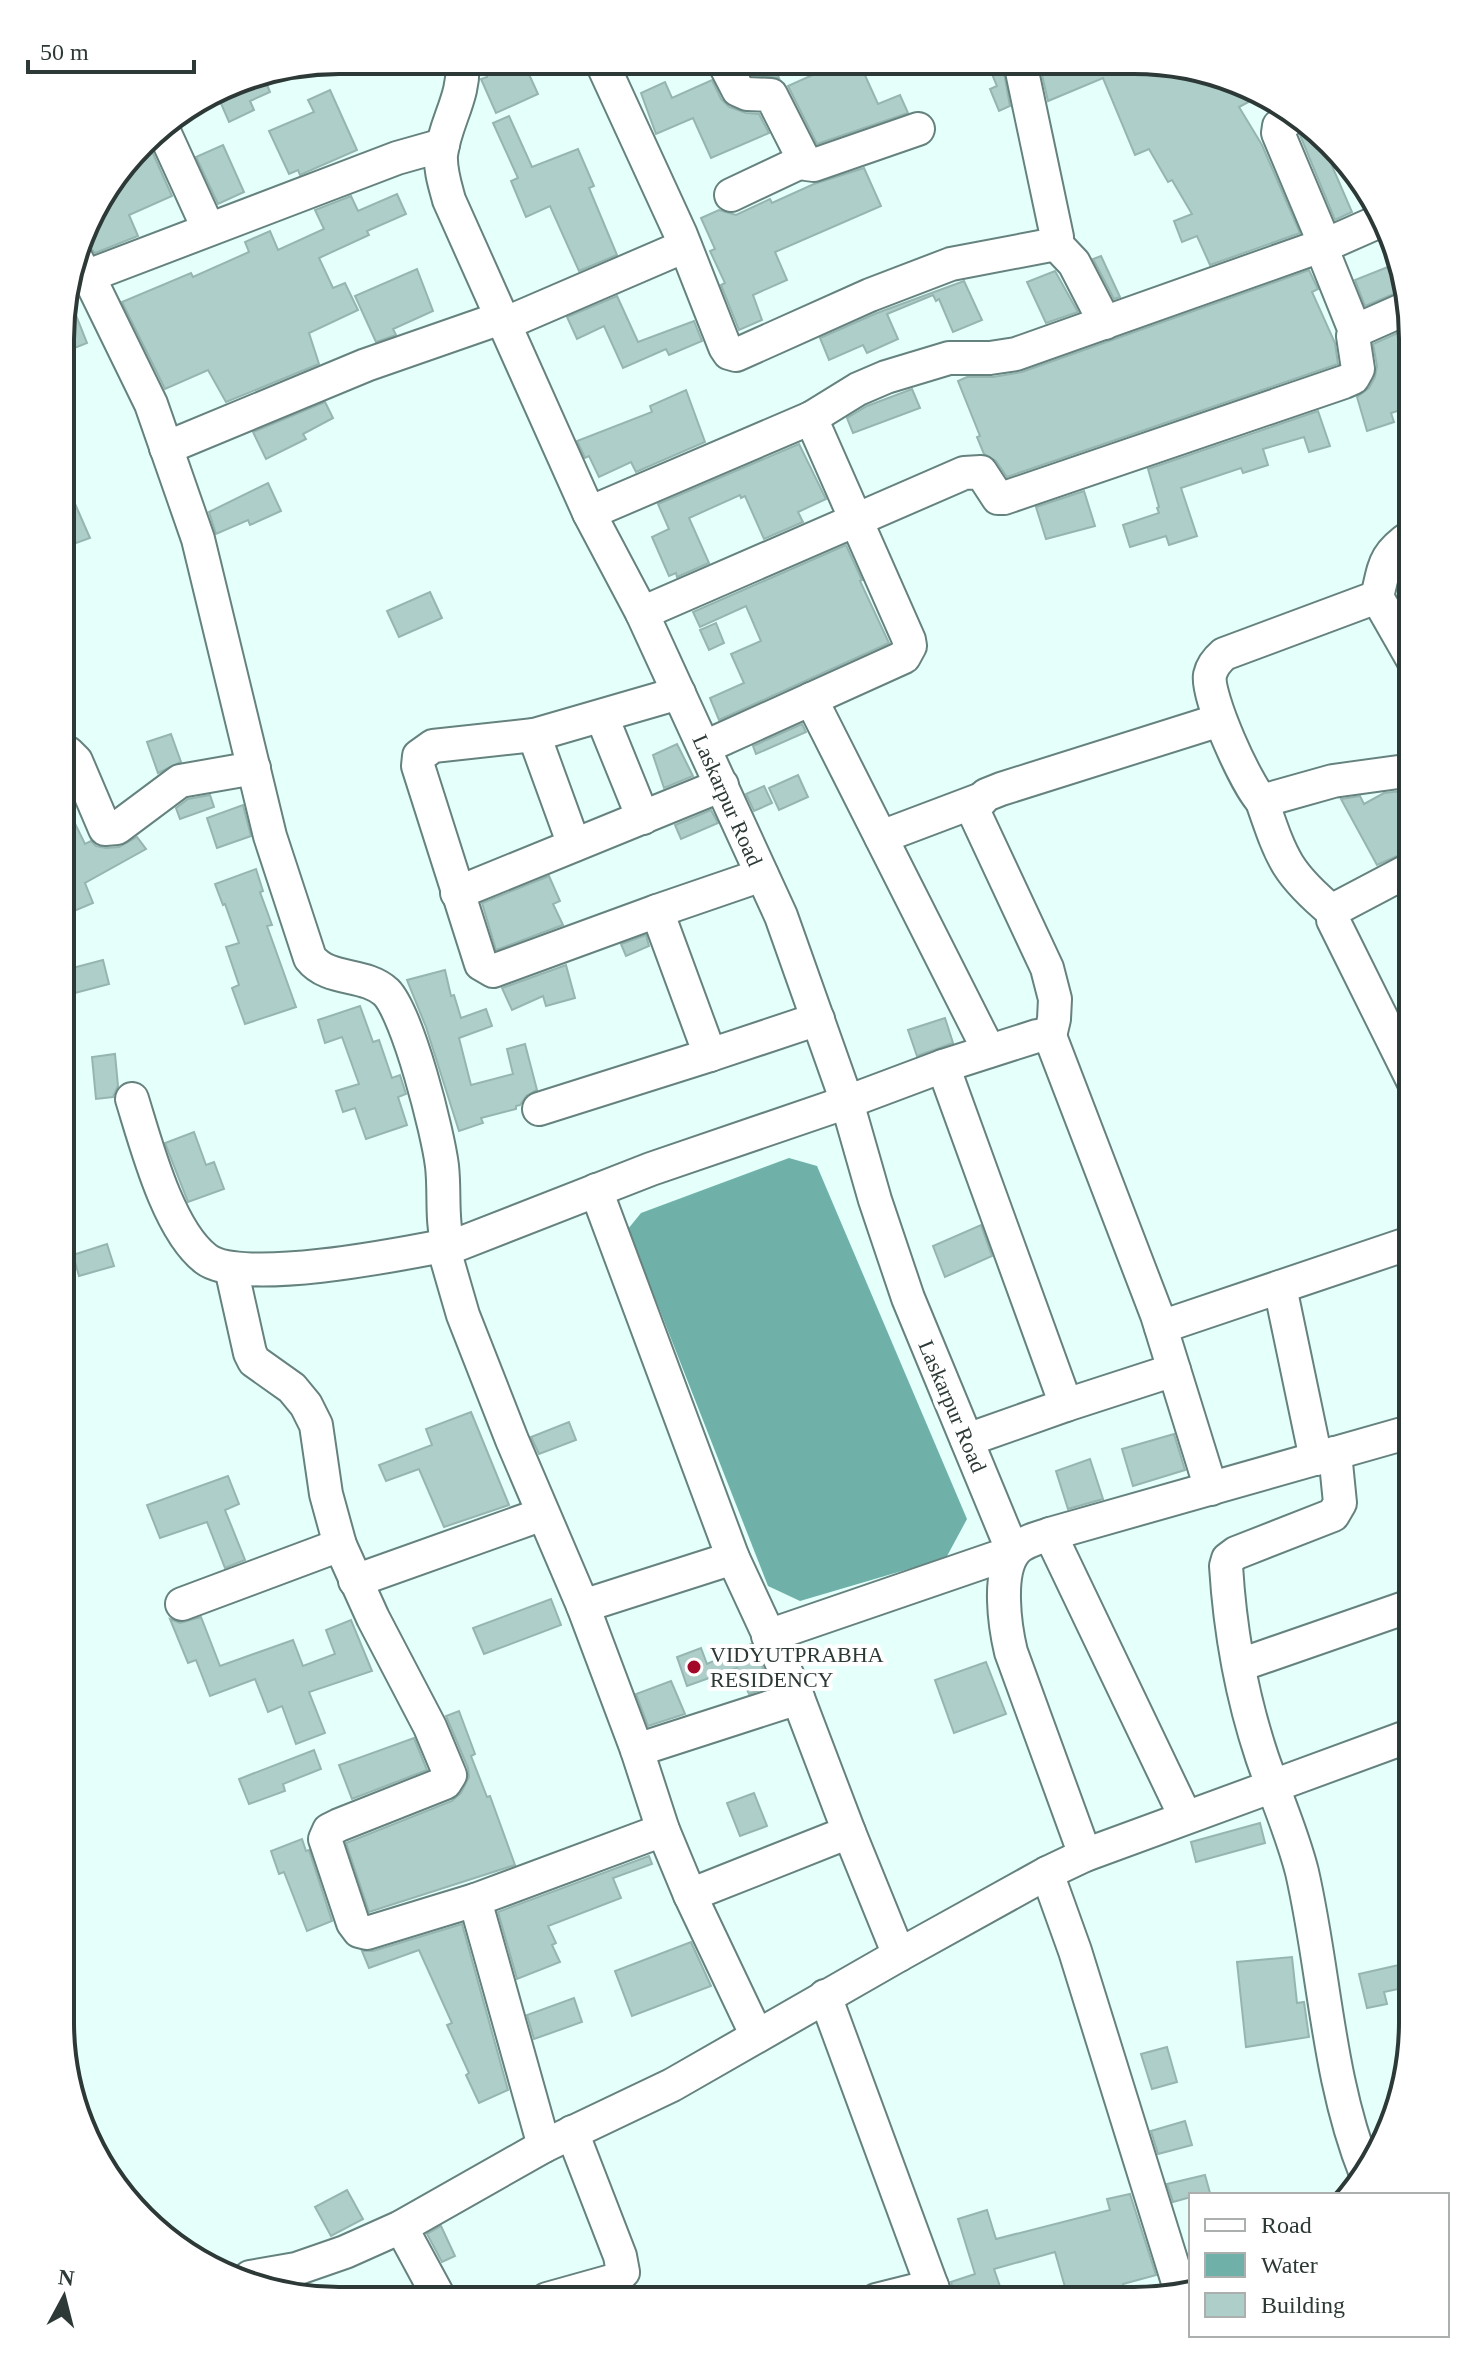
<svg xmlns="http://www.w3.org/2000/svg" width="1473" height="2361" font-family="'Times New Roman',serif">
<style>
.water{fill:#6fb1a9}
.building{fill:#aecec9;stroke:#96b5b1;stroke-width:2}
.lines{fill:none;stroke-linecap:round;stroke-linejoin:round}
.minor-casing{stroke:#65827e;stroke-width:36}
.minor{stroke:#fff;stroke-width:32}
.poi-dot{fill:#a40828;stroke:#fff;stroke-width:3}
.labels{text-anchor:middle;stroke-width:8;stroke-linejoin:round;paint-order:stroke}
.street-label{font-size:22px;fill:#2c3937;stroke:#fff}
.poi-label{font-size:22px;fill:#2c3937;stroke:#fff;text-anchor:start}
.rim{fill:none;stroke:#2c3937;stroke-width:4}
</style>
<rect width="100%" height="100%" fill="#e5fffb"/>
<polygon class="water" points="789,1158 817,1166 967,1519 946,1558 800,1601 768,1586 628,1229 641,1213"/>
<g class="building">
<polygon points="481,60 523,61 538,94 496,113 481,79 487,77"/>
<polygon points="744,61 771,61 779,78 752,75"/>
<polygon points="822,61 859,62 878,104 900,95 908,113 817,144 788,86 826,69"/>
<polygon points="987,62 1002,62 1010,106 999,111 990,89 997,86"/>
<polygon points="1039,62 1171,62 1256,98 1239,107 1262,145 1300,233 1210,265 1197,236 1182,242 1174,221 1192,214 1172,180 1168,182 1149,149 1135,155 1103,78 1048,101"/>
<polygon points="263,75 270,92 250,101 254,110 229,122 216,92 233,81"/>
<polygon points="712,80 721,99 729,107 746,113 759,114 769,133 711,158 693,118 656,134 641,93 665,82 672,98"/>
<polygon points="330,90 357,150 300,175 298,170 289,174 269,131 314,112 308,100"/>
<polygon points="509,116 532,167 578,149 594,186 589,188 617,255 579,271 550,206 526,217 511,181 518,178 493,123"/>
<polygon points="1311,126 1338,163 1332,166 1352,212 1335,220 1300,135"/>
<polygon points="147,140 172,196 129,215 138,236 95,253 88,245 81,242 89,215 103,197 120,189 116,180"/>
<polygon points="223,145 244,192 218,204 196,157"/>
<polygon points="864,168 881,206 775,252 787,280 753,295 762,320 739,330 721,285 725,283 710,251 715,249 701,218 719,210 736,215 770,199 772,203 814,184"/>
<polygon points="397,194 406,214 367,231 369,235 319,258 333,288 345,283 358,310 309,333 319,364 226,402 208,370 165,389 122,302 191,273 193,277 249,252 245,242 270,231 278,250 324,229 315,210 351,196 358,211"/>
<polygon points="1101,256 1120,297 1114,299 1093,259"/>
<polygon points="1398,263 1403,290 1365,306 1355,280"/>
<polygon points="417,269 433,311 393,329 396,335 376,342 355,296"/>
<polygon points="1309,270 1318,289 1312,292 1335,343 1338,364 1007,477 996,461 984,454 977,437 980,436 958,381 967,377 993,377 1022,372"/>
<polygon points="1055,271 1078,312 1046,323 1027,282"/>
<polygon points="964,281 982,320 953,332 939,299 936,301 933,295 887,314 898,339 867,353 863,345 829,360 820,338 877,313"/>
<polygon points="66,290 87,343 62,353 62,303"/>
<polygon points="617,296 638,342 694,321 702,341 669,355 666,349 623,368 604,326 577,339 567,317"/>
<polygon points="1411,327 1413,359 1405,362 1413,388 1413,406 1391,413 1394,422 1367,431 1357,397 1369,388 1375,377 1377,366 1373,344"/>
<polygon points="912,389 920,408 853,433 847,418 867,406"/>
<polygon points="686,390 705,442 636,472 631,462 599,477 589,456 585,458 577,441 652,412 650,406"/>
<polygon points="325,402 333,418 303,434 306,439 266,459 253,432"/>
<polygon points="1318,411 1330,446 1309,452 1304,437 1263,449 1268,465 1243,473 1241,468 1181,488 1197,536 1169,545 1166,536 1130,547 1123,525 1159,513 1157,508 1159,507 1148,469"/>
<polygon points="799,444 826,499 798,512 803,522 764,539 745,496 741,498 740,495 689,518 709,563 677,577 676,573 669,576 652,537 669,529 658,504"/>
<polygon points="62,474 90,538 62,548"/>
<polygon points="268,483 281,511 250,525 248,520 216,534 209,512"/>
<polygon points="1084,491 1095,526 1046,539 1036,507"/>
<polygon points="846,545 862,580 860,581 889,643 719,720 710,698 744,683 731,654 761,641 746,606 700,627 693,612"/>
<polygon points="430,592 442,618 399,637 387,611"/>
<polygon points="716,623 724,643 709,650 700,630"/>
<polygon points="802,724 806,732 756,754 753,746"/>
<polygon points="171,734 181,762 158,773 147,742"/>
<polygon points="677,744 693,776 664,788 653,755"/>
<polygon points="798,775 808,797 779,810 769,788"/>
<polygon points="764,786 772,803 754,811 746,794"/>
<polygon points="1402,791 1413,811 1413,849 1377,865 1341,799 1360,796 1364,804 1384,793"/>
<polygon points="210,795 214,807 180,819 176,808 188,799"/>
<polygon points="62,797 85,844 91,841 96,846 106,848 119,847 137,837 146,849 85,883 93,903 62,916"/>
<polygon points="243,805 251,836 217,848 207,818"/>
<polygon points="711,810 718,823 681,839 675,825"/>
<polygon points="256,869 263,891 260,892 272,925 267,926 296,1007 245,1024 232,988 239,985 226,947 239,943 225,904 223,905 215,884"/>
<polygon points="549,876 560,901 553,904 563,925 496,950 482,903"/>
<polygon points="646,935 649,946 626,956 621,944"/>
<polygon points="103,960 109,984 71,994 65,970"/>
<polygon points="566,965 575,998 546,1006 543,996 512,1010 502,988"/>
<polygon points="445,970 451,996 454,995 461,1018 486,1009 492,1026 459,1038 471,1085 513,1074 507,1049 525,1044 537,1090 526,1096 520,1105 516,1106 516,1109 481,1118 483,1123 459,1131 426,1027 407,980"/>
<polygon points="360,1006 373,1042 379,1040 392,1078 400,1075 406,1094 398,1097 407,1125 366,1139 355,1108 343,1112 336,1091 359,1084 342,1037 325,1043 318,1020"/>
<polygon points="945,1018 953,1043 917,1056 908,1030"/>
<polygon points="115,1054 118,1086 113,1097 96,1099 92,1057"/>
<polygon points="194,1132 206,1165 214,1162 224,1189 188,1202 165,1143"/>
<polygon points="981,1225 992,1256 945,1277 933,1246"/>
<polygon points="107,1244 114,1266 79,1276 73,1255"/>
<polygon points="471,1412 509,1505 444,1527 419,1469 386,1481 379,1465 432,1445 426,1429"/>
<polygon points="569,1422 576,1440 539,1454 531,1437"/>
<polygon points="1174,1434 1185,1470 1133,1486 1122,1449"/>
<polygon points="1090,1459 1103,1499 1068,1509 1056,1471"/>
<polygon points="228,1476 239,1504 225,1510 245,1560 225,1568 207,1522 160,1538 147,1505"/>
<polygon points="551,1599 561,1625 484,1654 473,1628"/>
<polygon points="201,1617 220,1666 293,1640 303,1666 335,1654 326,1630 351,1620 372,1671 309,1692 325,1733 296,1744 282,1706 268,1712 255,1679 210,1696 196,1660 188,1663 170,1619 180,1623"/>
<polygon points="751,1644 772,1686 749,1694 737,1668 687,1686 677,1657 701,1648 707,1664"/>
<polygon points="986,1662 1006,1714 954,1733 935,1680"/>
<polygon points="671,1681 685,1714 648,1726 636,1694"/>
<polygon points="459,1711 475,1754 471,1756 487,1797 490,1796 515,1865 369,1912 346,1843 452,1801 461,1793 469,1777 468,1768 446,1716"/>
<polygon points="414,1738 427,1770 352,1799 339,1765"/>
<polygon points="314,1750 321,1769 283,1784 285,1791 249,1804 239,1779"/>
<polygon points="754,1793 767,1826 740,1836 727,1803"/>
<polygon points="1260,1823 1265,1843 1196,1862 1191,1842"/>
<polygon points="302,1839 306,1851 309,1850 332,1921 307,1931 284,1872 279,1874 271,1851"/>
<polygon points="649,1856 652,1864 613,1878 621,1898 548,1926 556,1943 552,1945 560,1962 517,1979 498,1912"/>
<polygon points="462,1924 508,2090 479,2103 466,2075 469,2073 447,2025 452,2023 419,1950 369,1968 362,1951 373,1951"/>
<polygon points="691,1942 711,1986 632,2016 615,1971"/>
<polygon points="1292,1957 1297,2003 1304,2002 1309,2037 1246,2047 1237,1962"/>
<polygon points="1412,1962 1412,1986 1384,1992 1387,2004 1367,2008 1359,1974"/>
<polygon points="574,1998 582,2022 534,2039 527,2015"/>
<polygon points="1167,2047 1177,2082 1152,2089 1141,2054"/>
<polygon points="1185,2121 1192,2145 1158,2154 1151,2131"/>
<polygon points="1205,2175 1210,2193 1191,2195 1191,2197 1173,2202 1167,2184"/>
<polygon points="347,2190 363,2219 331,2236 315,2207"/>
<polygon points="1130,2194 1156,2275 1123,2284 1127,2301 1069,2301 1055,2252 994,2269 1005,2301 956,2300 951,2282 975,2274 958,2219 987,2210 996,2239 1110,2210 1107,2199"/>
<polygon points="441,2226 455,2256 442,2262 427,2234"/>
</g>
<g class="lines">
<defs>
<g id="minor">
<path d="M462,60C466,96 445,121 441,155C440,170 445,185 449,200L589,513L642,613L781,916L847,1102L875,1200L908,1298L1013,1552L768,1636"/>
<polyline points="601,61 681,235 725,347 729,353 736,355 870,295 951,264 1056,244 1057,237 1020,62"/>
<polyline points="723,61 738,90 747,94 771,95 806,164 814,165 918,129"/>
<polyline points="161,125 208,228"/>
<polyline points="731,195 803,161"/>
<polyline points="1056,244 1074,263 1105,323"/>
<polyline points="1320,244 1355,331"/>
<polyline points="1321,247 1382,220"/>
<polyline points="77,260 83,272 93,274 397,158 443,145"/>
<path d="M88,275L151,404L198,539L270,836L310,958C329,982 364,972 386,992C408,1014 438,1133 442,1166C445,1192 441,1220 448,1245L454,1246L651,1169L847,1102L943,1066L1037,1036H1050L1157,1315L1211,1489"/>
<polyline points="504,324 685,246"/>
<polyline points="166,448 366,365 501,318"/>
<polyline points="589,513 811,418 858,389 886,377 949,358 990,358 1016,354 1315,248 1320,244 1320,233 1278,133 1279,126 1296,115"/>
<polyline points="1377,597 1413,660"/>
<polyline points="642,613 964,473 981,472 998,498 1004,498 1344,382 1353,378 1358,369 1353,336 1355,331 1407,308"/>
<polyline points="811,699 989,1051"/>
<polyline points="602,717 643,818"/>
<polyline points="534,735 574,845"/>
<polyline points="705,747 904,657 910,646 909,640 811,418"/>
<polyline points="62,754 68,753 76,761 105,829 117,828 180,781 254,768"/>
<path d="M1413,770L1333,781L1262,801C1247,786 1206,696 1210,675C1212,666 1217,660 1224,654L1377,597C1385,565 1383,555 1413,535"/>
<path d="M1262,801C1282,859 1286,873 1334,913"/>
<polyline points="881,837 979,800"/>
<polyline points="457,893 722,785"/>
<polyline points="657,911 762,875"/>
<polyline points="1050,1036 1054,1019 1055,999 1047,968 975,814 975,807 986,795 1001,789 1220,720"/>
<polyline points="710,1055 818,1019"/>
<polyline points="943,1066 1066,1405 967,1440"/>
<polyline points="1413,1081 1333,920 1334,913 1339,907 1413,868"/>
<path d="M132,1099C146,1144 168,1230 206,1259C241,1286 402,1254 448,1245"/>
<polyline points="539,1109 710,1055 657,911 493,971 481,964 418,766 419,756 433,746 534,735 679,693"/>
<polyline points="596,1190 733,1558"/>
<polyline points="443,1246 463,1315 512,1440 583,1606 637,1750 663,1830 690,1895 757,2036"/>
<polyline points="231,1268 250,1353 254,1361 292,1388 306,1405 316,1425 326,1494 340,1545 373,1618 430,1727 450,1775 445,1783 339,1825 329,1830 325,1839 353,1923 359,1931 367,1933 475,1900"/>
<polyline points="1280,1287 1316,1459"/>
<polyline points="1161,1327 1413,1242"/>
<polyline points="1066,1405 1174,1370"/>
<path d="M1335,1453L1340,1503L1333,1515L1236,1553L1228,1559L1226,1566C1230,1630 1242,1697 1262,1757C1275,1795 1292,1832 1302,1872C1325,1972 1327,2077 1366,2174"/>
<polyline points="1050,1534 1185,1816"/>
<polyline points="355,1581 543,1514"/>
<polyline points="182,1604 340,1545"/>
<polyline points="583,1606 733,1558 798,1698 849,1832 690,1895"/>
<polyline points="1240,1665 1413,1605"/>
<polyline points="637,1750 798,1698"/>
<polyline points="849,1832 899,1955"/>
<path d="M1085,1855L1011,1652C1005,1627 997,1573 1015,1551C1023,1541 1039,1538 1050,1534L1413,1431"/>
<polyline points="1047,1873 1075,1951 1181,2292"/>
<polyline points="825,1996 937,2300"/>
<polyline points="544,2146 475,1900 663,1830"/>
<polyline points="401,2227 440,2299"/>
<polyline points="250,2277 296,2269 345,2252 401,2227 544,2146 672,2085 899,1955 1047,1873 1085,1855 1412,1735"/>
<polyline points="547,2299 615,2280 623,2272 620,2256 572,2132"/>
<polyline points="876,2300 932,2286"/>
</g>
</defs>
<use href="#minor" class="minor-casing"/>
<use href="#minor" class="minor"/>
</g>
<circle class="poi-dot" cx="694" cy="1667" r="8"/>
<g class="labels">
<g class="street-label">
<text transform="translate(728 800) rotate(66)" y="8">Laskarpur Road</text>
<text transform="translate(953 1406) rotate(67)" y="8">Laskarpur Road</text>
</g>
<g class="poi-label">
<text x="710" y="1662">VIDYUTPRABHA<tspan x="710" dy="25">RESIDENCY</tspan></text>
</g>
</g>
<path d="M0 0H1473V2361H0ZM339 74H1134A265 265 0 0 1 1399 339V2022A265 265 0 0 1 1134 2287H339A265 265 0 0 1 74 2022V339A265 265 0 0 1 339 74Z" fill="#fff" fill-rule="evenodd"/>
<path class="rim" d="M339 74H1134A265 265 0 0 1 1399 339V2022A265 265 0 0 1 1134 2287H339A265 265 0 0 1 74 2022V339A265 265 0 0 1 339 74Z"/>
<rect x="1189" y="2193" width="260" height="144" fill="#ffffff" stroke="#abb0af" stroke-width="2"/>
<rect x="1205" y="2219" width="40" height="12" fill="#ffffff" stroke="#abb0af" stroke-width="2"/>
<text x="1261" y="2233" font-size="24" fill="#2c3937">Road</text>
<rect x="1205" y="2253" width="40" height="24" fill="#6fb1a9" stroke="#abb0af" stroke-width="2"/>
<text x="1261" y="2273" font-size="24" fill="#2c3937">Water</text>
<rect x="1205" y="2293" width="40" height="24" fill="#aecec9" stroke="#abb0af" stroke-width="2"/>
<text x="1261" y="2313" font-size="24" fill="#2c3937">Building</text>
<g transform="translate(64 2297) rotate(7)" stroke="#ffffff" stroke-width="6" paint-order="stroke">
<path d="M0-6L14 30L0 20L-14 30Z" fill="#2c3937"/>
<text y="-12" font-size="22" font-weight="bold" text-anchor="middle" fill="#2c3937">N</text>
</g>
<path d="M28 60v12h166v-12" fill="none" stroke="#2c3937" stroke-width="4"/>
<text x="40" y="60" font-size="24" fill="#2c3937" stroke="#ffffff" stroke-width="6" paint-order="stroke">50 m</text>
</svg>
